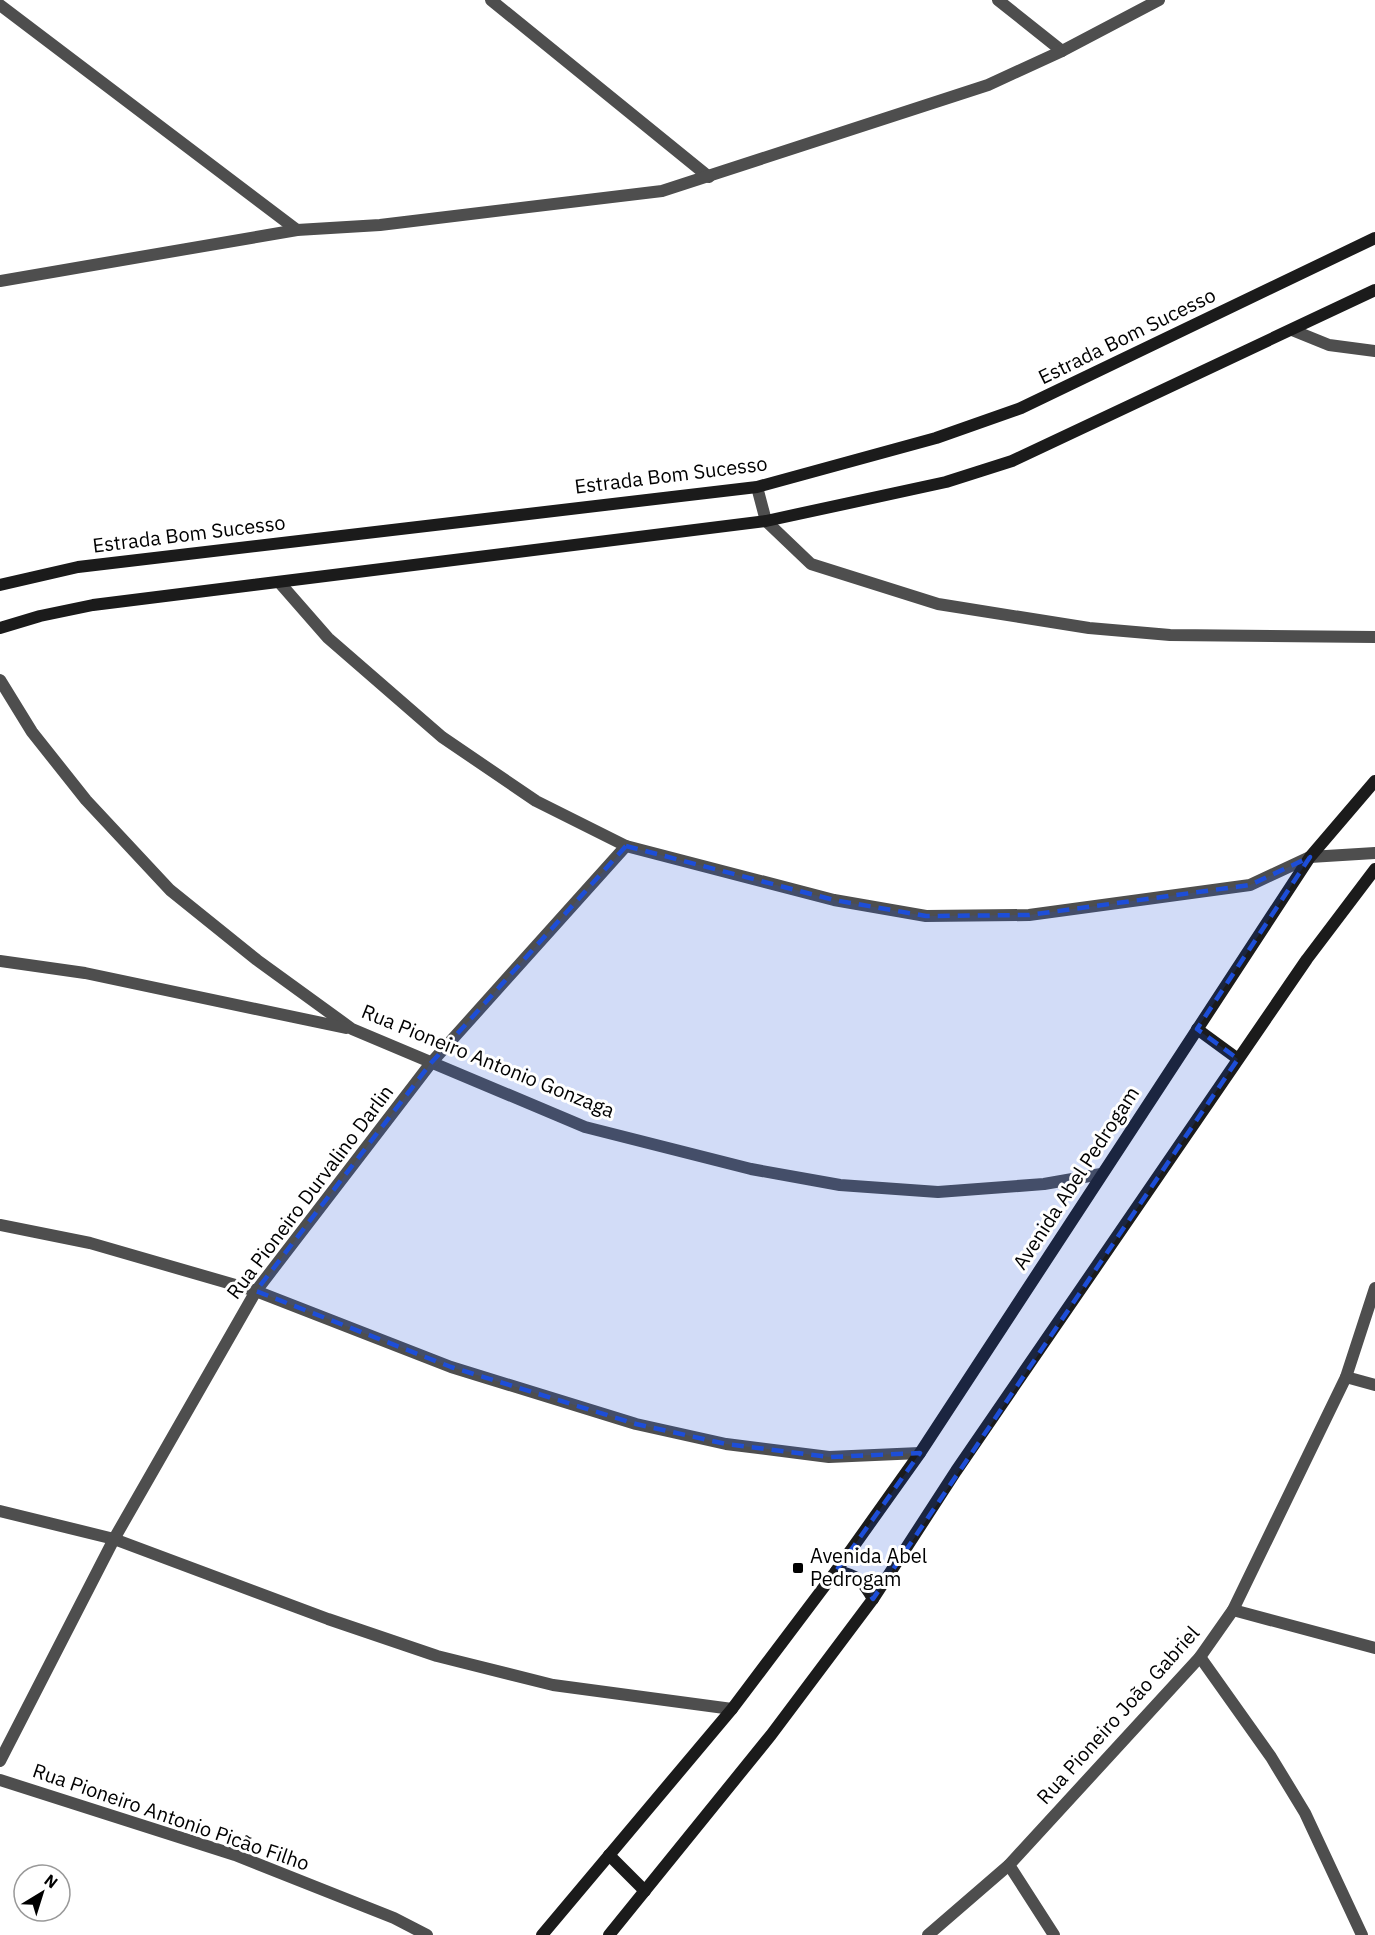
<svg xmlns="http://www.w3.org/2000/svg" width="1375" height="1935" font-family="'IBM Plex Sans',sans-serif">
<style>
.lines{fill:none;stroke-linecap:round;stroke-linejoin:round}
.street{stroke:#4e4e4e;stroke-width:12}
.secondary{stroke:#1b1b1b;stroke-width:12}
.marked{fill:#1d4ed8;fill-opacity:0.2;stroke:#1d4ed8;stroke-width:4.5;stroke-dasharray:12 8;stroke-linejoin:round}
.poi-dot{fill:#000;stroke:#fff;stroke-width:2}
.labels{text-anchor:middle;stroke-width:6;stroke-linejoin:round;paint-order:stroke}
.street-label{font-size:20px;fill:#000;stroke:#fff}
.poi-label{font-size:20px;fill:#000;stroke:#fff;text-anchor:start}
</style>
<rect width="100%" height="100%" fill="#fff"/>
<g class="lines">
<g class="street">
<polyline points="491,0 709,177"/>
<polyline points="998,0 1062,51"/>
<polyline points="0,5 297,230"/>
<polyline points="0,281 297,230 380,225 662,191 988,85 1062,51 1159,0"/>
<polyline points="1292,330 1329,345 1375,351"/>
<polyline points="757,487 766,521 811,564 938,604 1089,628 1170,635 1375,637"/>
<polyline points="279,582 328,638 442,737 536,801 626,846 834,900 926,916 1029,915 1250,885 1310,857 1375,853"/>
<polyline points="0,680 32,732 86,800 170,890 257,960 352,1029 585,1127 751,1169 840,1185 938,1192 1044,1184 1101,1174"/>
<polyline points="0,961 85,973 346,1028"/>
<polyline points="0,1225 90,1243 256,1291 451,1367 636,1424 726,1444 829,1457 920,1453"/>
<polyline points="1346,1377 1375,1385"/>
<polyline points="0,1511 114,1539 328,1619 437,1656 553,1685 732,1709"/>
<polyline points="1233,1610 1375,1648"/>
<polyline points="1200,1657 1271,1757 1305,1813 1362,1935"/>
<polyline points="0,1761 114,1539 256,1291 431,1063 626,846"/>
<polyline points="0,1780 235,1855 394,1918 427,1935"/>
<polyline points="1009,1865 1054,1935"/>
<polyline points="928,1935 1009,1865 1200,1657 1233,1610 1346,1377 1375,1288"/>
</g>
<g class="secondary">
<polyline points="0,585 78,567 757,487 936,438 1021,408 1375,238"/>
<polyline points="0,628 40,616 93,605 766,521 946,482 1012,461 1375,290"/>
<polyline points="1197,1029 1238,1059"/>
<path d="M836,1571C857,1575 862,1580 873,1599"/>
<polyline points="609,1855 645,1891"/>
<polyline points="542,1935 732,1709 836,1571 920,1453 1310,857 1375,781"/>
<polyline points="609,1935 771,1735 873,1599 956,1471 1307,959 1375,869"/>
</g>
</g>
<path class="marked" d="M626,846L834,900L926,916L1029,915L1250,885L1310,857L1197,1029L1238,1059L873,1599L859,1578L836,1571L920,1453L829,1457L726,1444L636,1424L451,1367L256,1291L431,1063Z"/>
<rect class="poi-dot" x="792" y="1562" width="12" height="12" rx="3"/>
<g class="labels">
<g class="street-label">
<text transform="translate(1127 336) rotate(-26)" y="7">Estrada Bom Sucesso</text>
<text transform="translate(671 475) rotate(-7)" y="7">Estrada Bom Sucesso</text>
<text transform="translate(189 534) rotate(-7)" y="7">Estrada Bom Sucesso</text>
<text transform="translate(488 1061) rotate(22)" y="7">Rua Pioneiro Antonio Gonzaga</text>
<text transform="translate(1076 1178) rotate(-57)" y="7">Avenida Abel Pedrogam</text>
<text transform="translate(310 1192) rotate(-53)" y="7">Rua Pioneiro Durvalino Darlin</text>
<text transform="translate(1118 1715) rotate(-48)" y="7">Rua Pioneiro João Gabriel</text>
<text transform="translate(171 1817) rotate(19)" y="7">Rua Pioneiro Antonio Picão Filho</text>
</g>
<g class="poi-label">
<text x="810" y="1563">Avenida Abel<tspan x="810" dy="23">Pedrogam</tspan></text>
</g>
</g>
<g transform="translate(42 1893) rotate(38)"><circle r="28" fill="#ffffff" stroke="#999999" stroke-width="1.5"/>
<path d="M0-4.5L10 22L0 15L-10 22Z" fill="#000000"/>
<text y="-9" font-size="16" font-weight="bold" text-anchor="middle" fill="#000000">N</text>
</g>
</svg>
